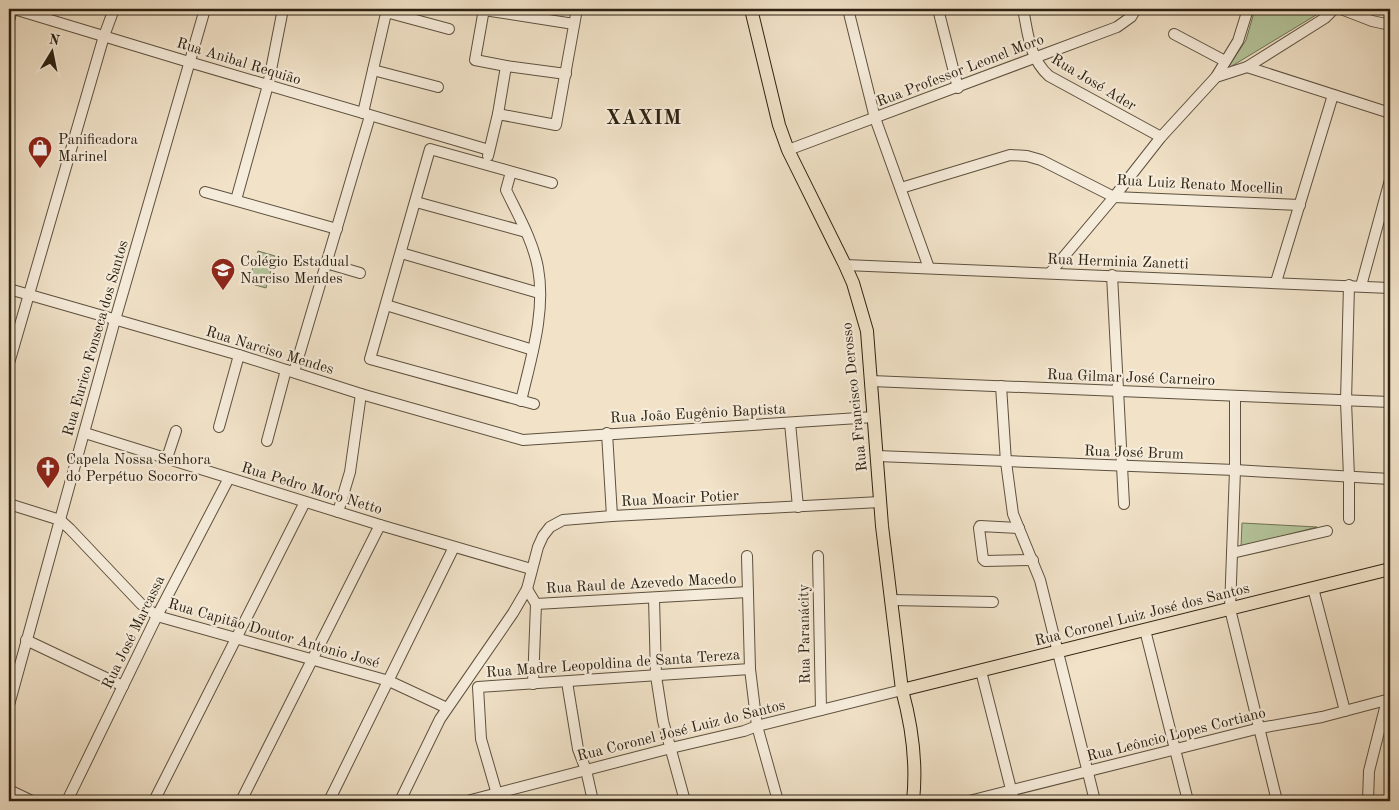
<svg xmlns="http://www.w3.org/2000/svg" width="1399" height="810" font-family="'Old Standard TT',serif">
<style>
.green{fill:#b4c49a;stroke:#707255}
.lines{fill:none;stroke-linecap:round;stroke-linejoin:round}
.minor-casing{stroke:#5d513e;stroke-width:12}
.major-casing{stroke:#2c2110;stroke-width:14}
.minor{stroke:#f6ecdb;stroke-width:10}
.major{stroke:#f1e2c8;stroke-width:12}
.labels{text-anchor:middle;stroke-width:4.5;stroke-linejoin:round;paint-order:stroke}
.street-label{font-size:15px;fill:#2c2110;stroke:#f6ecdb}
.poi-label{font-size:15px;fill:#2c2110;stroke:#f6ecdb;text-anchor:start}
.district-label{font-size:20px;font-weight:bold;letter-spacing:1px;fill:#2c2110;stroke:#f6ecdb}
</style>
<rect width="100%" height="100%" fill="#f1e2c8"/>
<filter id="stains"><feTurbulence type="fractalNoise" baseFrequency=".004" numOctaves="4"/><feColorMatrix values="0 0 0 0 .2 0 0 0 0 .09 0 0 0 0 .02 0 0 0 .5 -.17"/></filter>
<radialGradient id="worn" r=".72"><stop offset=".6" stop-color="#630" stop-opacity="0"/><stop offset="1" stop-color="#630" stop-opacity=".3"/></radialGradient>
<g class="green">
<polygon points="1255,9 1326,9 1227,69 1246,40"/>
<polygon points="258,251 275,256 266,288 248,283"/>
<polygon points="1242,523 1317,527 1241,547"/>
</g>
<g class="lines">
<defs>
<g id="minor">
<polyline points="14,9 189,62 489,150"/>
<polyline points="484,9 475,60 506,66 566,74"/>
<polyline points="848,9 875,118 929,268"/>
<polyline points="938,9 958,88"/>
<path d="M1023,9C1028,33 1029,58 1049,76L1161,137"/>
<polyline points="1341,9 1372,21 1390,25"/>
<polyline points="484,10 574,24"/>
<polyline points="386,12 449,29"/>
<polyline points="9,21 12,9"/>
<polyline points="1174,34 1225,61"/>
<polyline points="1247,67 1390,113"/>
<polyline points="373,70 438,87"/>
<polyline points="1216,77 1238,41 1248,9"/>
<polyline points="363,113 387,9"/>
<polyline points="498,114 556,125 577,9"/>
<polyline points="788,150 1117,27 1131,17 1136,9"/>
<polyline points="488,156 498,114 506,66"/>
<path d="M511,172L506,190C518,215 533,241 538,268C546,312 531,358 521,401"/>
<polyline points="901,188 1010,155 1027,156 1041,160 1114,197 1300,205"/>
<polyline points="205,192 337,229"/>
<polyline points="236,200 268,85 283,9"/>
<polyline points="416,202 526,232"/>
<polyline points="401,253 539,293"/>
<polyline points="326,263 360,273"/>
<polyline points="845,265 1390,288"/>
<polyline points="1050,273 1114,197 1161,137 1216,77 1247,67 1325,18 1334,9"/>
<polyline points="1112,275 1124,504"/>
<polyline points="1276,282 1333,95"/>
<polyline points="1361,286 1390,180"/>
<polyline points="9,289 239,355 361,394 523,440 874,417"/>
<polyline points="386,305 533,350"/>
<polyline points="9,363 104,36 114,9"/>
<polyline points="294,372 370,116"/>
<polyline points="871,381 1390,402"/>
<polyline points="1001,386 1006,462 1013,514 1040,580 1095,801"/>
<polyline points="1235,396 1235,470 1230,609 1277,801"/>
<polyline points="534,404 370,359 430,149 552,183"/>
<polyline points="790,423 798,507"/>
<polyline points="219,427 239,355"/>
<polyline points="85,433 380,525 531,569"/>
<polyline points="607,433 612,516"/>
<polyline points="267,441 286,370"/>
<polyline points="877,456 1235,470 1390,479"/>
<polyline points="167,458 176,431"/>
<polyline points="9,504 60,520 70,529 141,604 157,616 389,681 447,708"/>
<polyline points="338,512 350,472 361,394"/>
<polyline points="1349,519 1349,477 1346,401 1349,285"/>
<polyline points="1019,528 980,526 979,528 983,559 985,561 1033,560"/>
<polyline points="1232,553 1327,531"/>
<polyline points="747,556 750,669 757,726 778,801"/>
<polyline points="818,556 821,710"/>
<polyline points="1313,588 1345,711"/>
<polyline points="527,589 536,604 533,684"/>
<polyline points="654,598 656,676 663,721 685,801"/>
<polyline points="891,600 993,602"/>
<polyline points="536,604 748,592"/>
<polyline points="1145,630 1188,801"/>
<polyline points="26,640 123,686"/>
<polyline points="981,671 1014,801"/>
<polyline points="567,682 578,749 586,770 593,801"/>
<polyline points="9,705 115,320 205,9"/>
<polyline points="9,790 32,801"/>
<polyline points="67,801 157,616 229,478"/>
<polyline points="154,801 305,502"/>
<polyline points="241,801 380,525"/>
<polyline points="329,801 454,547"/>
<polyline points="400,801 440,719 513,613 527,589 538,547 543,536 550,527 563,520 612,516 880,502"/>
<polyline points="467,801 671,748 744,731 757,726 902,690"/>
<polyline points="499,801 481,739 478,687 750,669"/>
<polyline points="969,801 1260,728 1322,717 1390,699"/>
<polyline points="1368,801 1369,771 1387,700"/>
</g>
<g id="major">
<path d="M751,9L779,125L788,150L845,265L853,283L867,331L882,526L902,690C912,726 917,764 913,801"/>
<polyline points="902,690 1390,569"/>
</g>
</defs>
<use href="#minor" class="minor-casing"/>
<use href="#major" class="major-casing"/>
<use href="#minor" class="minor"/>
<use href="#major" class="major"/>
</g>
<defs>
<symbol id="shop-pin" viewBox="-11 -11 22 30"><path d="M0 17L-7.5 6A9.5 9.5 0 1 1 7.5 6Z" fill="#8f2418" stroke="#f6ecdb"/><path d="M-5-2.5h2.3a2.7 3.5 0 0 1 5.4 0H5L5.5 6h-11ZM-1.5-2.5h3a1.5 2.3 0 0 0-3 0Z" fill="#fff"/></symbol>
<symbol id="school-pin" viewBox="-11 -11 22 30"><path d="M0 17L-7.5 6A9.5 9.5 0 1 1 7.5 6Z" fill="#8f2418" stroke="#f6ecdb"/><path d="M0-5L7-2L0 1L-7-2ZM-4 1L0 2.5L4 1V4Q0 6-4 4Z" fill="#fff"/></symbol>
<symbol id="church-pin" viewBox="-11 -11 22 30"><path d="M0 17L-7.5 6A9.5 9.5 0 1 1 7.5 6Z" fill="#8f2418" stroke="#f6ecdb"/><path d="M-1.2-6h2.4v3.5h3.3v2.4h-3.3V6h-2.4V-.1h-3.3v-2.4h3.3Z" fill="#fff"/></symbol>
</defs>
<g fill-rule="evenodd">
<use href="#shop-pin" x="26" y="134" width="28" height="38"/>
<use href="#school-pin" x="209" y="256" width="28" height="38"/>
<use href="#church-pin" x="34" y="454" width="28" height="38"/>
</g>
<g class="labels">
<g class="street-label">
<text transform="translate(239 61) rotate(17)" y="5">Rua Anibal Requião</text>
<text transform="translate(960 70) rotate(-21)" y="5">Rua Professor Leonel Moro</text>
<text transform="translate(1094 82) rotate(31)" y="5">Rua José Ader</text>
<text transform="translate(1200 184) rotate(3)" y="5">Rua Luiz Renato Mocellin</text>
<text transform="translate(1118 261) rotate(2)" y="5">Rua Herminia Zanetti</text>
<text transform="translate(95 338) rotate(-74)" y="5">Rua Eurico Fonseca dos Santos</text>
<text transform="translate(270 350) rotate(17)" y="5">Rua Narciso Mendes</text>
<text transform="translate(1131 377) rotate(2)" y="5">Rua Gilmar José Carneiro</text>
<text transform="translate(854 397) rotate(-96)" y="5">Rua Francisco Derosso</text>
<text transform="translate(698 413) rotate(-3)" y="5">Rua João Eugênio Baptista</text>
<text transform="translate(1134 452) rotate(2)" y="5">Rua José Brum</text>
<text transform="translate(312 488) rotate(17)" y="5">Rua Pedro Moro Netto</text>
<text transform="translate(680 498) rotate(-3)" y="5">Rua Moacir Potier</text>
<text transform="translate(641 583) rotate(-3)" y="5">Rua Raul de Azevedo Macedo</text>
<text transform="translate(1142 614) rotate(-14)" y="5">Rua Coronel Luiz José dos Santos</text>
<text transform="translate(133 632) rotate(-64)" y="5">Rua José Marcassa</text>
<text transform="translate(274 633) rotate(16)" y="5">Rua Capitão Doutor Antonio José</text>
<text transform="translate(804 634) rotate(-91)" y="5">Rua Paranácity</text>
<text transform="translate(613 663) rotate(-4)" y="5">Rua Madre Leopoldina de Santa Tereza</text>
<text transform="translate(681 730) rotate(-14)" y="5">Rua Coronel José Luiz do Santos</text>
<text transform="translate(1176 734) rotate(-14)" y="5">Rua Leôncio Lopes Cortiano</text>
</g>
<g class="poi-label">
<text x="58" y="144">Panificadora<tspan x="58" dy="17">Marinel</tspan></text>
<text x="240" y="266">Colégio Estadual<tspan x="240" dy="17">Narciso Mendes</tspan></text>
<text x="66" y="464">Capela Nossa Senhora<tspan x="66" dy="17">do Perpétuo Socorro</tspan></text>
</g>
<g class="district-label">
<text x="644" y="124">XAXIM</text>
</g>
</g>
<rect width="1399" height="810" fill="none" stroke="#f1e2c8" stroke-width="30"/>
<rect x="10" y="10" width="1379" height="790" fill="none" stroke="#2c2110" stroke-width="2.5"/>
<rect x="15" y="15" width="1369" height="780" fill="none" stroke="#2c2110"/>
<g transform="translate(52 52) rotate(10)" stroke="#f6ecdb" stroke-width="4" paint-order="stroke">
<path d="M0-4L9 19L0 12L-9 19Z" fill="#2c2110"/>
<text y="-8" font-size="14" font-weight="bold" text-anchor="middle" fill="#2c2110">N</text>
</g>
<rect width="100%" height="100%" filter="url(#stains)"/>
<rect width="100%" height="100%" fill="url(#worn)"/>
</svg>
